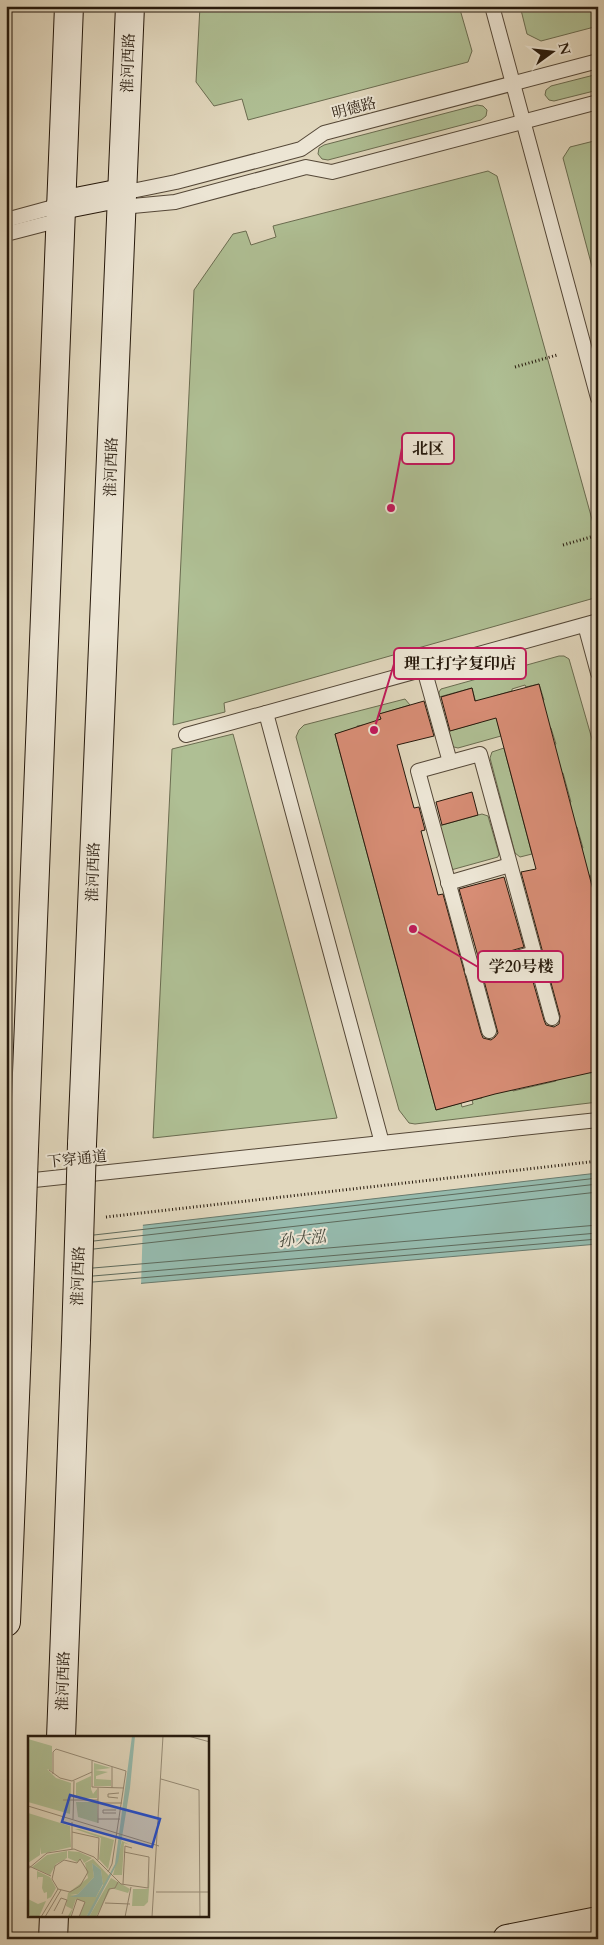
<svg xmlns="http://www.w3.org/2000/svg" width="604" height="1945" font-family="Cardo,'Noto Serif SC',serif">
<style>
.green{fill:#afbf94;stroke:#6a6c50}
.water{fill:#95baad;stroke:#697a6d}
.pier{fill:#e1d7bd}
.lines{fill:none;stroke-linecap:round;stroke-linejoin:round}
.shore{stroke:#5e6a5c;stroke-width:1}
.building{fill:#d78d75;stroke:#26190c}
.service-casing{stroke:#554838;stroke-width:16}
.secondary-casing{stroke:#26190c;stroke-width:30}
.path{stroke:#26190c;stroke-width:3;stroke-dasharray:1 2.5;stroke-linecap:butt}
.service{stroke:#ece5d4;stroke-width:14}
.secondary{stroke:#ece5d4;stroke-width:28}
.secondary-bridge-casing{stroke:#26190c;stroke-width:30;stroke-linecap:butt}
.secondary-bridge{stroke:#ece5d4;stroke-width:28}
.labels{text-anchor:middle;stroke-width:4;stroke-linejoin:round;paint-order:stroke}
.street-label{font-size:15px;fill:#26190c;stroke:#ece5d4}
.water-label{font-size:16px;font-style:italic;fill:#47493c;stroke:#ece5d4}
.inset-road{fill:none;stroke:#968b76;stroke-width:1}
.view{fill:#1d4ed8;fill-opacity:0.15;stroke:#1d4ed8;stroke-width:2.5}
.inset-edge{fill:none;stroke:#26190c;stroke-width:2.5}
.leader{fill:none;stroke:#c2185b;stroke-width:2}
.callout-dot{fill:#c2185b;stroke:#ece5d4;stroke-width:2}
.callout{fill:#ece5d4;stroke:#c2185b;stroke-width:2}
.callout-label{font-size:16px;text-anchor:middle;font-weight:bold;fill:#26190c}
</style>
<rect width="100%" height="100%" fill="#e1d7bd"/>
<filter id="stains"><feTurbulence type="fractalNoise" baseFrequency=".004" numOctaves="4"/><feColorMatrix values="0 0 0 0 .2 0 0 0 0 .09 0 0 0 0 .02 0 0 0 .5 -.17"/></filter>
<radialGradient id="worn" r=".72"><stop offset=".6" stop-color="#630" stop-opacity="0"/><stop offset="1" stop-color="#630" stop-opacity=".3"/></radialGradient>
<g class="green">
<polygon points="200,6 459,6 472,51 468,62 248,120 242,99 214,106 196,82"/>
<polygon points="520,6 598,6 598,26 541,41 527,34"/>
<polygon points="598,74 598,90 554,101 549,100 545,95 546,90 551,86"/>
<polygon points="477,105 483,106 487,110 486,116 481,120 328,160 322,159 318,154 319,148 324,145"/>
<polygon points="598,140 598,289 563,158 570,147"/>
<polygon points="488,171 497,176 598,541 598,597 224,703 225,712 173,725 194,290 233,234 246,231 251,245 276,237 273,226"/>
<polygon points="559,656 564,656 569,659 598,760 598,923 593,907 597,905 590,875 586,876 579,849 583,848 577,827 573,827 567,804 571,802 563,773 559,773 552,746 556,744 551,728 547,729 540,702 544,700 539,684 526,687 525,685 512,689 512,691 491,697 501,736 458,748 450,746 446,732 481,722 472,688 439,697 439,692 441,689"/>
<polygon points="405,699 410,705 380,714 382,722 357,726 357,728 335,734 436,1110 461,1103 462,1107 473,1104 472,1100 482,1098 478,1080 499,1044 513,1091 556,1081 543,1030 590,1073 598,1071 598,1102 415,1124 409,1123 399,1110 296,737 299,730 304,725"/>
<polygon points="233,734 337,1118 153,1138 172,749"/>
<polygon points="504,748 532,854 520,857 515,853 490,758 492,752"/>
<polygon points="482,814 488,816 499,854 498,857 451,870 439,828 442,825"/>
</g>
<polygon class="water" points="598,1173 598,1244 6,1295 6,1241"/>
<polygon class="pier" points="143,1221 141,1286 6,1297 6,1238"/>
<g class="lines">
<g class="shore">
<polyline points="94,1235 598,1178"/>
<polyline points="94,1241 598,1184"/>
<polyline points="94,1249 598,1192"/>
<polyline points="93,1268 598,1225"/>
<polyline points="93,1276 598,1233"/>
<polyline points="93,1282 598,1239"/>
</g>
</g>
<g class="building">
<polygon points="539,684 597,905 593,907 598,923 598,1071 495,1094 436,1110 335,734 381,719 379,714 424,701 434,736 397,745 414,808 419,807 425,830 421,831 438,895 443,894 481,1033 483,1038 491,1040 495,1037 498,1033 483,977 528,964 544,1020 546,1025 554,1027 559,1024 560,1016 521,872 536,869 496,718 450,731 441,697 472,688 475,701"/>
<polygon points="472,792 478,815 442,825 436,802"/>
<polygon points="504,877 524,947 479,960 459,889"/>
</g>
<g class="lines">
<defs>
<g id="service">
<polyline points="492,6 598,398"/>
<polyline points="122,193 176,182 301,149 324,133 598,61"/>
<polyline points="122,207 175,202 306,167 332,172 598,102"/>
<polyline points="6,220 61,205"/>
<polyline points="6,234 60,220"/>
<polyline points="585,625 598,673"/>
<polyline points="424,669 450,762"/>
<polyline points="266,713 382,1143"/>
<polyline points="186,735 598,621"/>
<polyline points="448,883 510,865"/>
<polyline points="472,971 534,953"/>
<polyline points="489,1031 418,771 480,754 552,1018"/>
<polyline points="6,1183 598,1120"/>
</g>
<g id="secondary">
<polyline points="61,205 122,193"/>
<polyline points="82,1144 130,6"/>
<polyline points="24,1149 69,6"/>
<polyline points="6,1622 17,1347"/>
<polyline points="61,1738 76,1340"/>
<polyline points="53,1939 54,1916"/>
<polyline points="507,1939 598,1921"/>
</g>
</defs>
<use href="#service" class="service-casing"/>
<use href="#secondary" class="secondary-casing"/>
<g class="path">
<polyline points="515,367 557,355"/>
<polyline points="563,545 598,535"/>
<polyline points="106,1217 598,1161"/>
</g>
<use href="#service" class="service"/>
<use href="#secondary" class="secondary"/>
<defs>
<g id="secondary-bridge">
<polyline points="76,1340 82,1144"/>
<polyline points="17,1347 24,1149"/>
</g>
</defs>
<use href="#secondary-bridge" class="secondary-bridge-casing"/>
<use href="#secondary-bridge" class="secondary-bridge"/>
</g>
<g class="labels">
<g class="street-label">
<text transform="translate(128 63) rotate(-88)" y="5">淮河西路</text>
<text transform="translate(354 108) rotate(-15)" y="5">明德路</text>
<text transform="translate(111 467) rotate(-88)" y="5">淮河西路</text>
<text transform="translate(93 872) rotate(-88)" y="5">淮河西路</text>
<text transform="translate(77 1159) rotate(-6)" y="5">下穿通道</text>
<text transform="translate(78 1276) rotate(-88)" y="5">淮河西路</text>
<text transform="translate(63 1681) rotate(-88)" y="5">淮河西路</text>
</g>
<g class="water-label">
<text transform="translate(302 1238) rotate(-6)" y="6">孙大泓</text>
</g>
</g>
<g transform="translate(28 1736)">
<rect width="181" height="181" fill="#e1d7bd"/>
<path d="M0,3L24,10V35L19,33L28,42L43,47L42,78L0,66ZM66,27L83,32L67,34L80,36L68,40V43L83,44V50H66ZM63,40V53L65,58L69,53V62H48V47ZM48,66H69L70,87L50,81ZM0,77L42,90L43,111L13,118L12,111V119L0,127ZM47,93H51L86,104L80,133L71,123L73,102ZM94,105L102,109L96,107L94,139H85ZM39,115V122L28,128L22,139L4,131L19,119ZM40,115L51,116L64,122L56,127L54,123L49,126L40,122ZM65,123L82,141L58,181H51L57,166L48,163L42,181L35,180H40L44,173L38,170L40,157L60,142L57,127ZM64,127L73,134L75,149L68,161L42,159L50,158L66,141ZM9,135L22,141L28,152L23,161L19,163V156L16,157L14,152L15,141H10L9,144ZM122,139L120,166L116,170H104L105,153H120ZM83,142L102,153L100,157L83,152L68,181H61ZM0,163L10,168L18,165L11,181H3L0,177Z" fill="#afbf94" fill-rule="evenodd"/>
<path d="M104,0H107L102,52L90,126L61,181H58L87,128ZM64,127L73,134L75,148L68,161H42L50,158L66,141Z" fill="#95baad"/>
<path class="inset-road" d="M160,0L182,6M64,25V51L96,52M84,31V52M21,34L32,42L44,45L64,36M25,38V16L28,13L98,35L84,128L80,136M133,43L171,54L172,181M70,52V87M90,62L80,61V58L91,57M35,64H70M70,67H94M0,70L131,110M88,77H75V74H88M45,83L46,45M70,83H92M44,96L71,102L70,124M44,113V86M52,123L60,136L52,150L42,156L30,153L24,143L27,130L36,124L49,127ZM1,130L23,140M0,133L19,117L46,113L66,121L93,148L120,152L121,121L96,116M95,148L97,110L104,112M128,156H182M77,167L102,168M26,175L33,162L39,164L34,178M13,181L30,153M17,181L33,154M43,181L49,163L57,166L51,181M69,181L81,153L87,152L90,146M97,181L103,151M124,181L135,0"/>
<path class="view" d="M42,59L132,83L124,111L34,86Z"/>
<rect width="181" height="181" class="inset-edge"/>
</g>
<path class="leader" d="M391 508L402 448M374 730L394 664M413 929L478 967"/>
<g class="callout-dot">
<circle cx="391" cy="508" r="5"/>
<circle cx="374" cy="730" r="5"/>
<circle cx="413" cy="929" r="5"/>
</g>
<g class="callout">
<rect x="402" y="433" width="52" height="31" rx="5"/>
<rect x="394" y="648" width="132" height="31" rx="5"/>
<rect x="478" y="951" width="85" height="31" rx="5"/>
</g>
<g class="callout-label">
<text x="428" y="454">北区</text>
<text x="460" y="669">理工打字复印店</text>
<text x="521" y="972">学20号楼</text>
</g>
<rect width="604" height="1945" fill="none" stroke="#e1d7bd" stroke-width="25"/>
<rect x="8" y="8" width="589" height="1930" fill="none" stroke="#26190c" stroke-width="2.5"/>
<rect x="12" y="12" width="579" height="1920" fill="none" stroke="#26190c"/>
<g transform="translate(552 52) rotate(75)" stroke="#ece5d4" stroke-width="4" paint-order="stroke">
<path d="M0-4L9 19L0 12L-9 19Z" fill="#26190c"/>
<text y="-8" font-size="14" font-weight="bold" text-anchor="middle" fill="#26190c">N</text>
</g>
<rect width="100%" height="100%" filter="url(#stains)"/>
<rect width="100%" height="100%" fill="url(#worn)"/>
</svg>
